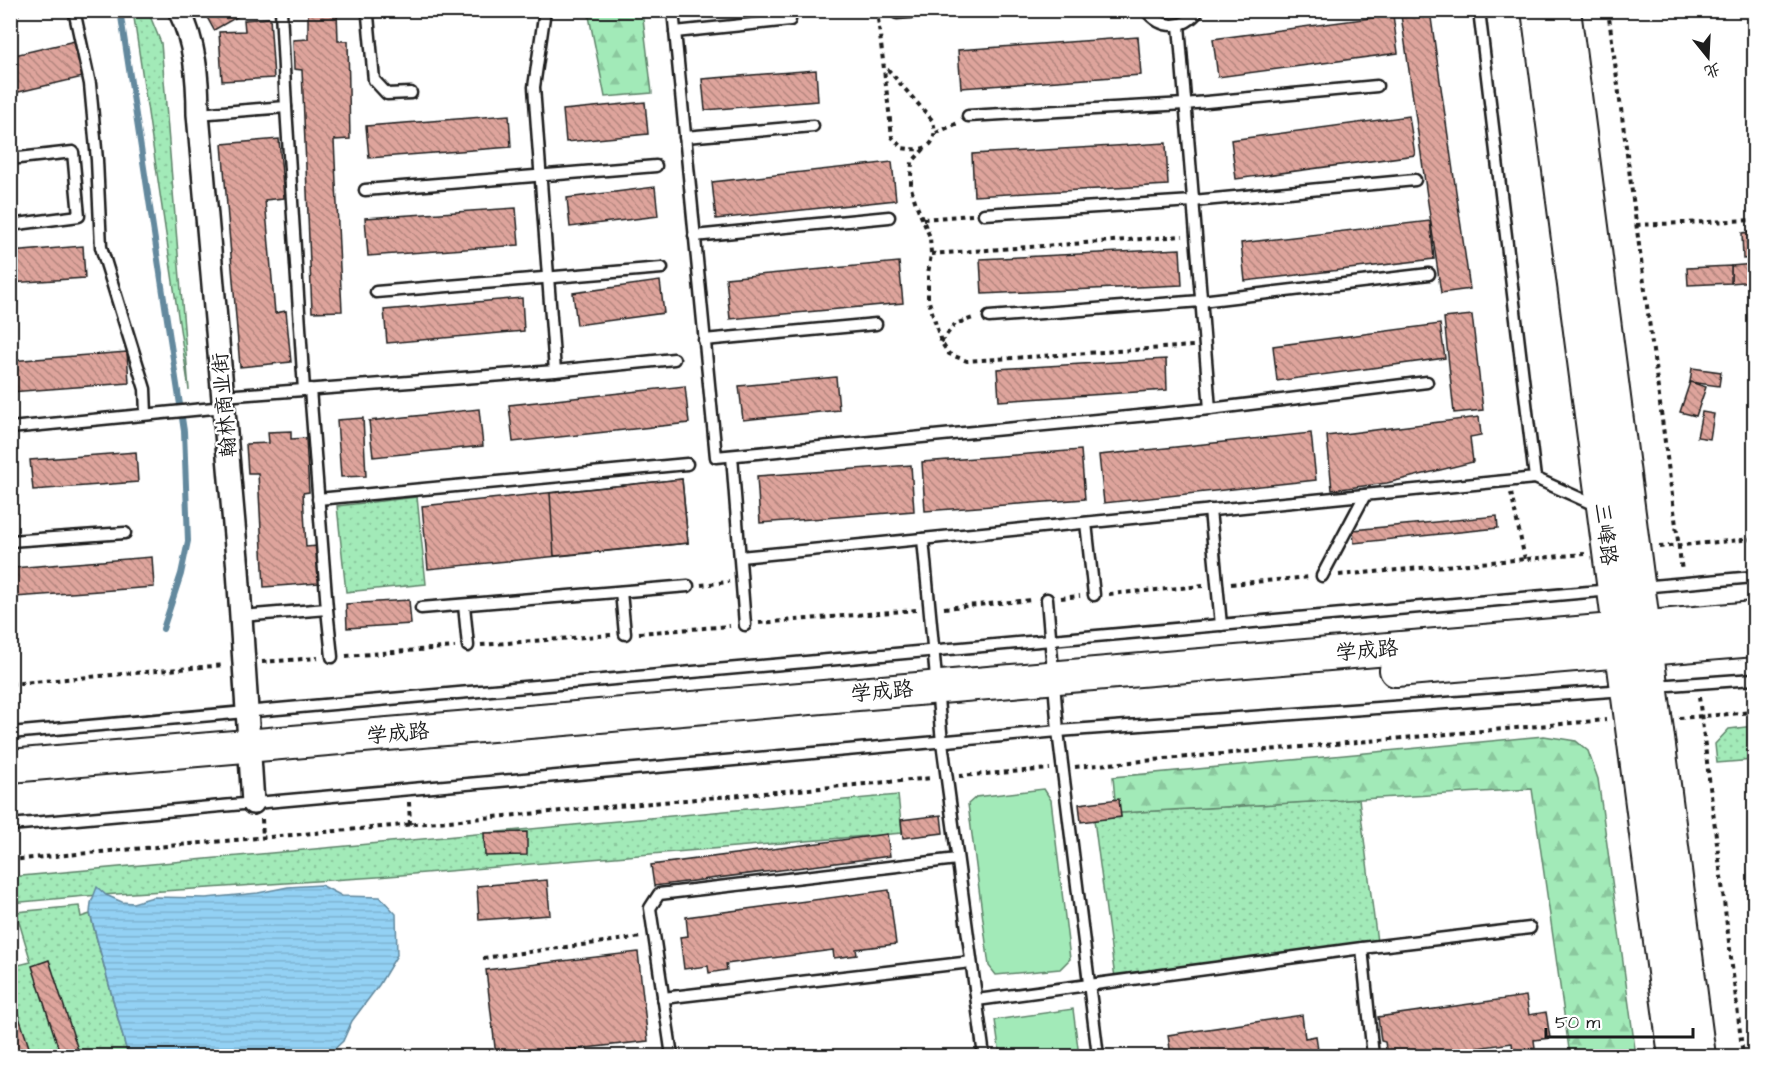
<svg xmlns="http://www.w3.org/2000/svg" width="1765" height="1067" font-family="'Architects Daughter','LXGW WenKai TC',sans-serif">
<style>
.grass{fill:url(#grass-dots);stroke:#5f836a;stroke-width:1.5}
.forest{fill:url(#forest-firs);stroke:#5f836a;stroke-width:1.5}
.garden{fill:#a2eab8;stroke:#5f836a;stroke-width:1.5}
.water{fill:url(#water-rules);stroke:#63899e;stroke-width:1.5}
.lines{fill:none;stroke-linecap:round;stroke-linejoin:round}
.stream{stroke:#63899e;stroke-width:6}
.building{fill:url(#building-back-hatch);stroke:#1c1c1c;stroke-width:1.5}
.service-casing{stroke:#1c1c1c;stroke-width:15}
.minor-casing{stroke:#1c1c1c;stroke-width:26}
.secondary-casing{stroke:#1c1c1c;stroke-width:36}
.path{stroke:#1c1c1c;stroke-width:4;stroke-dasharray:4.5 4.5;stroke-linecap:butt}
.service{stroke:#fff;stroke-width:10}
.minor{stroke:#fff;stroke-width:21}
.secondary{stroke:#fff;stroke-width:32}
.labels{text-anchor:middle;stroke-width:4.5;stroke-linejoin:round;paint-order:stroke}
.street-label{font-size:21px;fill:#1c1c1c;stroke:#fff}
</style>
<defs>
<pattern id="grass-dots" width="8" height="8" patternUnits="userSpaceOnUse" patternTransform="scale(1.5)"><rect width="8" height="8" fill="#a2eab8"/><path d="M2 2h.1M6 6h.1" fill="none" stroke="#8bc89e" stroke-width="1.8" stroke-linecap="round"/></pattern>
<pattern id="forest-firs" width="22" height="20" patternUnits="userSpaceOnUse" patternTransform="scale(1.5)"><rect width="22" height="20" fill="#a2eab8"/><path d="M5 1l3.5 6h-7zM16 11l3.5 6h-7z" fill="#8bc89e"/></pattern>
<pattern id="water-rules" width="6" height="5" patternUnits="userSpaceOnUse" patternTransform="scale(1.5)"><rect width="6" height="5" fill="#93d1f4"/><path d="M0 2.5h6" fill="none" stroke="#7eb3d1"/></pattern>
<pattern id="building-back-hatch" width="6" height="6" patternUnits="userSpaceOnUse" patternTransform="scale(1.5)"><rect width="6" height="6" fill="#dea49c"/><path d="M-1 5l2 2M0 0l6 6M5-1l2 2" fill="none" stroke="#b3857e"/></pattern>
</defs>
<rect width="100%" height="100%" fill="#fff"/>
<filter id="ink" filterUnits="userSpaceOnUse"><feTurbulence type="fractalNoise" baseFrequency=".0167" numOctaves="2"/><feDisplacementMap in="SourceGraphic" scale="12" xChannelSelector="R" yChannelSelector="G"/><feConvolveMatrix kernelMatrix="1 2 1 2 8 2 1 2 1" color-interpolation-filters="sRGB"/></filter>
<g filter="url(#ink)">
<g class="grass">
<polygon points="133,11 148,11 161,43 189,390"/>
<polygon points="417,497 426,584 346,592 337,506"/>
<polygon points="1754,726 1754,760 1717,763 1715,744 1729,729"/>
<polygon points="898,795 902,833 377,877 86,896 11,903 11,877"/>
<polygon points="1359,799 1377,942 1115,978 1094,820 1121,817 1120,813"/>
<polygon points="79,906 81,917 90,914 128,1056 16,1056 11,1042 10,967 31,962 16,912"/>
</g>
<g class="forest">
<polygon points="588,11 642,11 652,93 605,97"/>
<polygon points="1544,736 1576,741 1588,751 1598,779 1636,1056 1570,1056 1532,789 1120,813 1115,800 1113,777"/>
</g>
<g class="garden">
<polygon points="1044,789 1051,800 1070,959 1060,969 996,975 989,966 968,804 976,797"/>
<polygon points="1073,1009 1079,1056 1000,1056 995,1020"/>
</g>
<polygon class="water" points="321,885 342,896 380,897 396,914 397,955 379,985 352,1021 343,1041 327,1056 128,1056 90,913 91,903 97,887 106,895 122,902 133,903 153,897 206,898 258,893 288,887"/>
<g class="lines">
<polyline class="stream" points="120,10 184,431 188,541 181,574 163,629"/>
</g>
<g class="building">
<polygon points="203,10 249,10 214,30"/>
<polygon points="308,10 337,10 338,41 348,41 350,139 334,140 342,311 312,312 302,70 294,69 293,40 308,39"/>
<polygon points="1430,11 1470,289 1441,293 1401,15"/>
<polygon points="1393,15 1398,53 1218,77 1213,39"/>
<polygon points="270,18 274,78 222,81 219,32 245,31 244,20"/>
<polygon points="1138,37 1141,75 961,88 958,50"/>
<polygon points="75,41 83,77 10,94 10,56"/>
<polygon points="816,70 818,101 705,110 702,79"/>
<polygon points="645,102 648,134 566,142 563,110"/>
<polygon points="509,115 511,147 369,158 366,126"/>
<polygon points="1409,116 1415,155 1236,179 1231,140"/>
<polygon points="279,139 284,198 265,200 275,313 286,311 291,362 240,367 222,144"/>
<polygon points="1166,143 1168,185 974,196 972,154"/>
<polygon points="892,162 896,200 716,219 712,182"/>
<polygon points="655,187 658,216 570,227 567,198"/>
<polygon points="516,208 519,245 368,256 365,218"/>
<polygon points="1430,221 1434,259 1245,281 1241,243"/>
<polygon points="1752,229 1754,229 1754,261 1753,261"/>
<polygon points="1750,232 1751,258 1743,259 1742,233"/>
<polygon points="83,246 85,278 10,283 10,252"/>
<polygon points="1180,249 1182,285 982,294 980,259"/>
<polygon points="899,262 903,303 730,319 726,278"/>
<polygon points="1754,264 1754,281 1731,283 1731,266"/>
<polygon points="1731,266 1731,283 1688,285 1687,268"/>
<polygon points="660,281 664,313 577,325 573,293"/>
<polygon points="522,298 524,331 387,343 384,310"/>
<polygon points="1472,315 1483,410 1454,413 1444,318"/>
<polygon points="1440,324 1445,358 1277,381 1273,346"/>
<polygon points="127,352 129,383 10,392 10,361"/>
<polygon points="1166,359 1167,390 999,401 997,369"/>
<polygon points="1692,368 1721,372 1719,386 1690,382"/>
<polygon points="836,377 839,410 743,420 739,386"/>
<polygon points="1690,382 1706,387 1696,416 1680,412"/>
<polygon points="685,386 689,423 513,442 509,405"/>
<polygon points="479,409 483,446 373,457 369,421"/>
<polygon points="1702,412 1714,414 1710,439 1697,437"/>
<polygon points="1479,417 1481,435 1470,437 1473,462 1387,483 1332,490 1327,436"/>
<polygon points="363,418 366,476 341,477 337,420"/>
<polygon points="291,431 291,439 306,438 309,492 303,493 306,547 317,546 319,583 264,587 258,473 248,473 246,444 269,443 268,432"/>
<polygon points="1311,433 1316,480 1104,503 1099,455"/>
<polygon points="1081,450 1085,499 925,511 922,462"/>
<polygon points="136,452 138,482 33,490 30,460"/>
<polygon points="911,465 914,511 760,523 757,476"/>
<polygon points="682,479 688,543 428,569 422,506"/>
<polygon points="682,479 688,543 554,556 550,493"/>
<polygon points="1497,516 1498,528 1354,543 1353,530"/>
<polygon points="152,557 154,587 15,597 13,568"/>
<polygon points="409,600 411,624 347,628 346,604"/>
<polygon points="1119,799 1121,817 1081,822 1079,804"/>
<polygon points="941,815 943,833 903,838 901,820"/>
<polygon points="527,832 527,855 485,856 484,833"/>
<polygon points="887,834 890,856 654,886 651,865"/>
<polygon points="547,880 550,915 479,920 477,886"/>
<polygon points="889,890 896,944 856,949 857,955 834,958 833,950 726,964 727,970 709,973 708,966 684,969 680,937 688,936 686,917"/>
<polygon points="638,952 648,1041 515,1056 496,1056 486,970"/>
<polygon points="49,960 80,1056 61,1056 32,966"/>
<polygon points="10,990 32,1056 13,1056 10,1049"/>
<polygon points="1526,996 1529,1015 1546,1012 1550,1038 1534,1040 1535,1048 1513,1052 1512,1043 1419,1056 1387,1056 1385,1042 1381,1041 1378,1017"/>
<polygon points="1302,1015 1305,1038 1316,1036 1319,1056 1171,1056 1168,1035"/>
<polygon points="905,1050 906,1056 858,1056"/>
</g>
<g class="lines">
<defs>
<g id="service">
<polyline points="74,10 90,84 97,160 101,247 145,389 146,414"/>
<polyline points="370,10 368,16 374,80 387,94 411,93"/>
<polyline points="545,10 534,87 555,371"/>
<polyline points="673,10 716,457 1210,409 1179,25"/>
<path d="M1146,10C1161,30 1184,30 1199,10"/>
<polyline points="10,11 14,10"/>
<polyline points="897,13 935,10"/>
<polyline points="675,32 790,20"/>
<polyline points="286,107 304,390"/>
<polyline points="198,114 286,107 281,10"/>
<polyline points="968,116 1185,104 1377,86"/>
<polyline points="685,137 813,126"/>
<polyline points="10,159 73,152 79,216 10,225"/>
<polyline points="365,190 656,166"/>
<polyline points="984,214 1193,201 1415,180"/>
<polyline points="694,236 889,217"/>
<polyline points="376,292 662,268"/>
<polyline points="989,317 1201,301 1429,274"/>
<polyline points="704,340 876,324"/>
<polyline points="223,396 555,371 674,359"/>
<polyline points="1210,409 1427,382"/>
<polyline points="10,428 224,407"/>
<polyline points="732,456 745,625"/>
<polyline points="1535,478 1597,506"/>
<polyline points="318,499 687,464"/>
<polyline points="1210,510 1221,625"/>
<polyline points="1086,523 1094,595"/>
<polyline points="923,539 942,742 984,1056"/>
<polyline points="10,541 125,533"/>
<polyline points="740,557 1535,478 1479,10"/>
<polyline points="1322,576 1365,495"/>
<polyline points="1641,587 1754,577"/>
<polyline points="621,592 625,634"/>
<polyline points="1047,599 1058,731 1098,1056"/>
<polyline points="464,605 468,646"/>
<polyline points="421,608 688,586"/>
<polyline points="327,609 332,657"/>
<polyline points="241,616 327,609 310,389"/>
<polyline points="1655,686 1754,679"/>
<polyline points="10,733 1611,590"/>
<polyline points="10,825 1058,731 1625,690"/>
<polyline points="1362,948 1373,1056"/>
<polyline points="663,998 971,962"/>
<polyline points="977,1000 1362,948 1530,928"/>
<polyline points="672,1056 650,908 659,894 957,859"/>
</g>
<path id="minor" d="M179,10C195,42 198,79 198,114L238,570L253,803"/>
<g id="secondary">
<polyline points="1538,10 1675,1056"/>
<polyline points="1564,10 1699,1056"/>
<polyline points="1396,670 1754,640"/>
<polyline points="10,766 1754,618"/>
</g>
</defs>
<use href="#service" class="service-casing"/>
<use href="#minor" class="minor-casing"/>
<use href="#secondary" class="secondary-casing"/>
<g class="path">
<path d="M877,10L892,137L902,148C925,152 939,147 933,121L884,65"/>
<polyline points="1608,10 1682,571"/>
<polyline points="936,133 958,123"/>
<polyline points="924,149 912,162 911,176 911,188 916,204 930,237 931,254 928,274 928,298 941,342 949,354 967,361 1193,346"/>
<polyline points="923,219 972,215"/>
<polyline points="1636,225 1754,220"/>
<polyline points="931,254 1183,236"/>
<polyline points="941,342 955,324 976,317"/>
<polyline points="1511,493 1525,559"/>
<polyline points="1659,547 1754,539"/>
<polyline points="1339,575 1585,554"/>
<polyline points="1231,584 1310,577"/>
<polyline points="701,585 729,582"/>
<polyline points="1109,594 1203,586"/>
<polyline points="1061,598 1080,596"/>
<polyline points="944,608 1032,600"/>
<polyline points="759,623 916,610"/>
<polyline points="639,633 730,626"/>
<polyline points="481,645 611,635"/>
<polyline points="346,656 455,647"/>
<polyline points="262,662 318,658"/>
<polyline points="10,684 225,665"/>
<polyline points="1699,697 1743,1056"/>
<polyline points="1679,718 1754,712"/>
<polyline points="1075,767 1606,720"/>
<polyline points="959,776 1050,769"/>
<polyline points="409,802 410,825"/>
<polyline points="262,819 263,838"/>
<polyline points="10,860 933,778"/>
<polyline points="483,958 642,937"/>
</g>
<use href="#service" class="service"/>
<use href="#minor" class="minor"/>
<use href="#secondary" class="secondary"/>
</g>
</g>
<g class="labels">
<g class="street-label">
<text transform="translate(224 405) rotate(-95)" y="7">翰林商业街</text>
<text transform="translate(1606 534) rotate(83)" y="7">三峰路</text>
<text transform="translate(1367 650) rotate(-5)" y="7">学成路</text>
<text transform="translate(882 691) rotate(-5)" y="7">学成路</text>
<text transform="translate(398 733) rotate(-5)" y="7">学成路</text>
</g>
</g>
<rect width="1765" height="1067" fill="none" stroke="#fff" stroke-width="36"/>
<rect x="18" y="18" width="1729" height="1031" fill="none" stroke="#1c1c1c" stroke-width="2" filter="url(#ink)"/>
<g transform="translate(1708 57) rotate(162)" stroke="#ffffff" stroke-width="4.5" paint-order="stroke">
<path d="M0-4.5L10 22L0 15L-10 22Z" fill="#1c1c1c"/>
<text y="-9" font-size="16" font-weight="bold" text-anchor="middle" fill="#1c1c1c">北</text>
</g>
<path d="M1546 1028v9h147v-9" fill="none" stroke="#1c1c1c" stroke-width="3"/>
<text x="1555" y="1028" font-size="18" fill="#1c1c1c" stroke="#ffffff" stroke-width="4.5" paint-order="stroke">50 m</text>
</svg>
